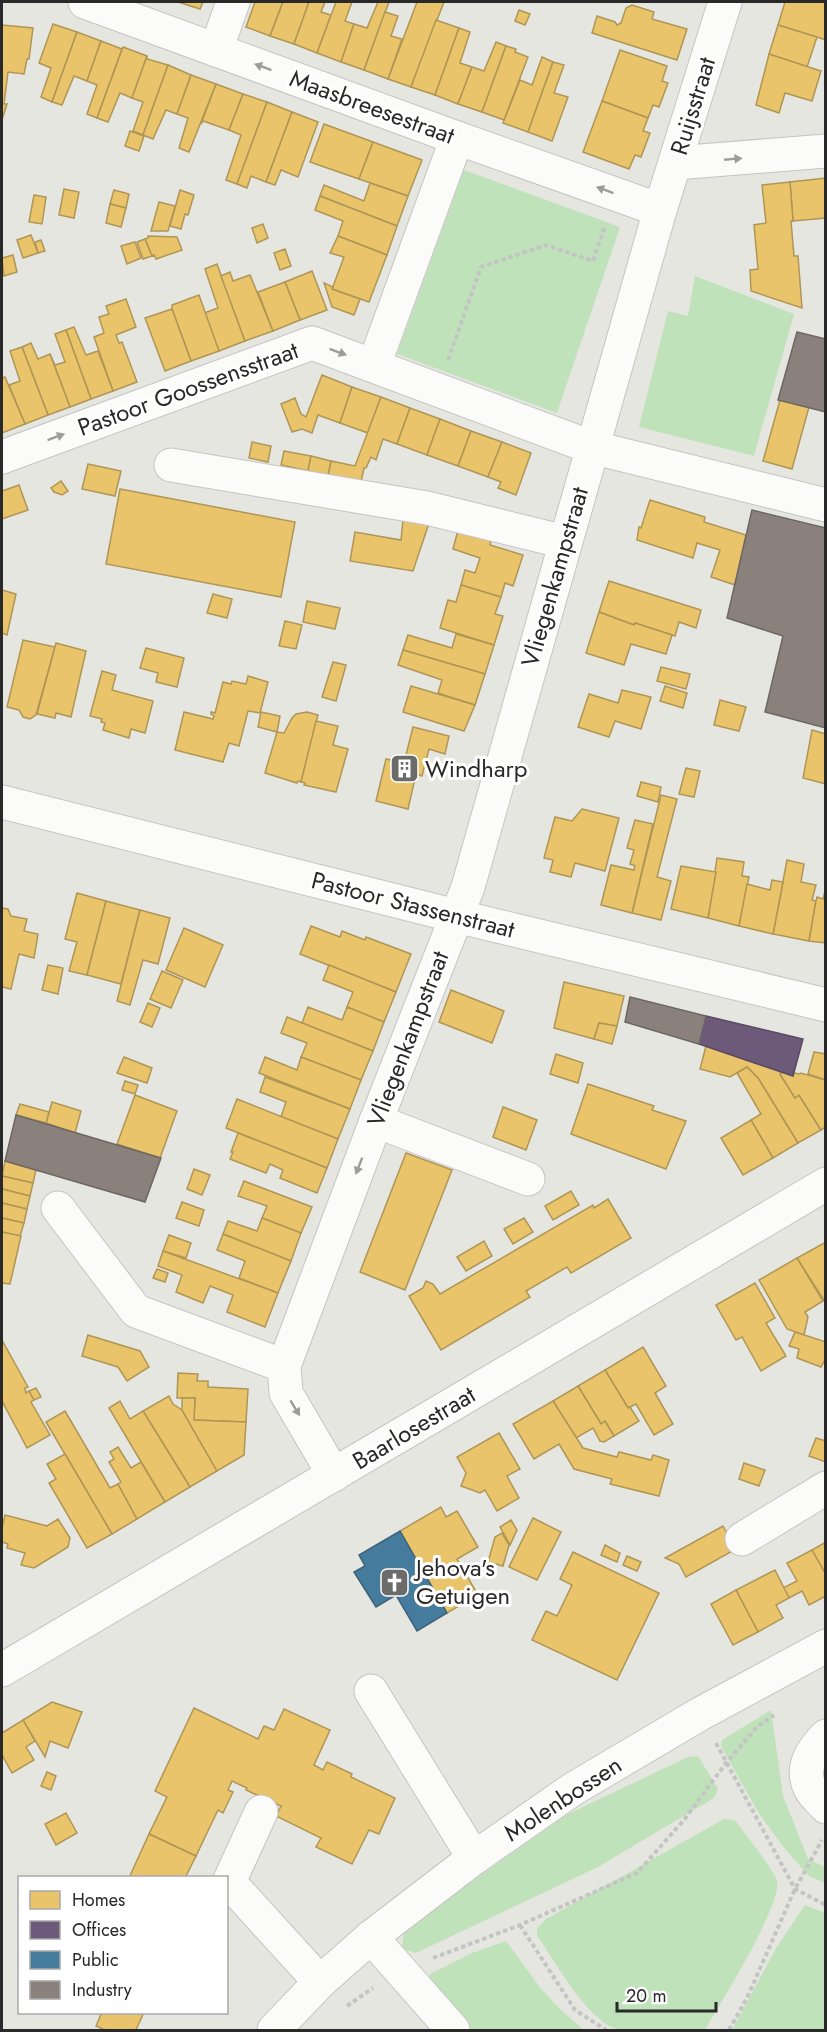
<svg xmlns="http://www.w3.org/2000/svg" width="827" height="2032" font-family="Jost,sans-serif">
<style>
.green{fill:#bfe2ba}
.homes{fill:#e9c46a;stroke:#af9656;stroke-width:1.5}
.offices{fill:#6d597a;stroke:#594b62;stroke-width:1.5}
.public{fill:#457b9d;stroke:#3d627a;stroke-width:1.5}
.industry{fill:#8a817c;stroke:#6d6763;stroke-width:1.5}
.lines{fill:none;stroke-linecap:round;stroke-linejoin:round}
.minor-casing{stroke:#c5c4c5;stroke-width:35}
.path{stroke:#c4c4c4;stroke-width:4;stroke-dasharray:4.5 3;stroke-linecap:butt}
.minor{stroke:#fbfbfa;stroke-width:33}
.oneway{fill:#9c9c9c}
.labels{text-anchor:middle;stroke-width:6;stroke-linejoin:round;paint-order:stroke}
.street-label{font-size:24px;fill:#292929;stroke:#fff}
.poi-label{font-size:24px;fill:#292929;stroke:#fff;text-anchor:start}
</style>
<rect width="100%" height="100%" fill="#e6e6e0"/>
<g class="green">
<polygon points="464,170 620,227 557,413 397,354"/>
<polygon points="695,276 794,314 754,456 639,427 668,311 688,316"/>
<polygon points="771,1710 783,1796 808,1859 825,1867 825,1883 809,1876 785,1849 759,1814 721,1746 722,1740"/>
<polygon points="698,1756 718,1789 714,1798 598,1867 416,1953 406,1950 402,1947 404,1932 471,1882 566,1815 688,1757"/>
<path d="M724,1819L735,1820C742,1830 775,1871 777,1881C783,1904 719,2005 705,2030C680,2031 646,2032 621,2030C590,2026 554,1960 537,1935V1929L546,1919Z"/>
<polygon points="805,1905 825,1913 825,2030 732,2030 775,1950"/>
<polygon points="506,1941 542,1990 561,2010 584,2030 471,2030 430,1979 430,1974 472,1953"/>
</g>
<g class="homes">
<polygon points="178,2 203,2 200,9"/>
<polygon points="255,2 283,2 270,36 246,27"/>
<polygon points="283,2 309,2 294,44 270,36"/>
<polygon points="309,2 325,2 321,12 331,15 317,53 294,44"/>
<polygon points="336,2 352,2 345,21 354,24 341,62 317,53"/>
<polygon points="378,2 389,2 364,70 341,62 354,24 367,28"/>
<polygon points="417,2 444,2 411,87 388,79"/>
<polygon points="785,2 826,2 826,40 778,25"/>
<polygon points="632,5 654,12 652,19 687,29 677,60 592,33 597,16 615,22 617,25 621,23 626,8"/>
<polygon points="519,10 530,14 525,25 515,21"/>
<polygon points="385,12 398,16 391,36 402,39 388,79 364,70"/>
<polygon points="436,20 459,28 435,95 411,87"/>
<polygon points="53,24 77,32 52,102 41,97 51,68 39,63"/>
<polygon points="2,25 33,28 29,59 27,59 24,74 8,72 4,104 7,104 2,120"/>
<polygon points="778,25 817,37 807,67 769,54"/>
<polygon points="459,28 470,32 460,63 472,67 458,104 435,95"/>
<polygon points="77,32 101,41 87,81 74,76 62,105 52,102"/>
<polygon points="101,41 122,49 97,118 87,114 97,85 87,81"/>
<polygon points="496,42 506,46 482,112 458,104 472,67 484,71"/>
<polygon points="506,46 516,49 515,52 528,57 504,120 482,112"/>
<polygon points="123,47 147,56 132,98 120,93 108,122 97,118"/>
<polygon points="620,50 667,66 662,81 668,83 659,107 653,105 648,118 602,101"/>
<polygon points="769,54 821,71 812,101 785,93 779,113 756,105"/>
<polygon points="147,56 147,59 168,65 143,135 133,131 143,102 132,98"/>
<polygon points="542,57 553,62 528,132 503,123 520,80 532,85"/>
<polygon points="553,62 564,65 554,93 568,97 552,141 528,132"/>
<polygon points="168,65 191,75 177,114 166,110 153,139 143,135"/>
<polygon points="191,75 216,84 189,152 179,148 188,118 177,114"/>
<polygon points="216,84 243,94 229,130 203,121 201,124"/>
<polygon points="243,94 267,102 237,184 226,180 241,135 229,130"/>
<polygon points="602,101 648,118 643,131 650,133 641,157 635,155 629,169 583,152"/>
<polygon points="267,102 292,112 266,182 251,176 247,188 237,184"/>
<polygon points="292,112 318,122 298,177 281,170 275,185 266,182"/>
<polygon points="324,124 373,142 359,179 310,162"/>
<polygon points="130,131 144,136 139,151 125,146"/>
<polygon points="373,142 422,160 408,196 359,179"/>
<polygon points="826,178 826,218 793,221 790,182"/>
<polygon points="790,182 793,221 791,221 794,256 798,256 802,308 751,291 750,270 758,269 754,225 766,223 762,185"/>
<polygon points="370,183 408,196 397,226 320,196 324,185 364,201"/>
<polygon points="64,189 79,192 74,218 59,215"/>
<polygon points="114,190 129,194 126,208 110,204"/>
<polygon points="180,190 194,195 188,215 185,214 181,229 170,226"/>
<polygon points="34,195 46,197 42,224 29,222"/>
<polygon points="320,196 397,226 387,255 338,236 343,221 315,210"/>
<polygon points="159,202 175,206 168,231 151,231"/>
<polygon points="110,204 126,208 121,227 106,223"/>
<polygon points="263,224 268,238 257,243 252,228"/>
<polygon points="31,235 38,253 23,258 17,240"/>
<polygon points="148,236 177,237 182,250 156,259 154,255 152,256 145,239 148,238"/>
<polygon points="338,236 387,255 369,302 332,289 344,257 330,253"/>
<polygon points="145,239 152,256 143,259 137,242"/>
<polygon points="41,240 45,251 38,253 35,242"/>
<polygon points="135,242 141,258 127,264 121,246"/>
<polygon points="285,249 291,266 280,270 274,253"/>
<polygon points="13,255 17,272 4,276 2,258"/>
<polygon points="217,264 245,341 219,351 204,313 218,308 205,269"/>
<polygon points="312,271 327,310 300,320 285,282"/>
<polygon points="230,272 233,281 250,275 273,331 245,341 221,276"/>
<polygon points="285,282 300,320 273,331 258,292"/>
<polygon points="324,283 333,287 332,289 360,299 354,315 332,307"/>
<polygon points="199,295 219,351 191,361 172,309 172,305"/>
<polygon points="126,299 136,327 116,335 119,343 122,342 137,382 113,391 94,337 104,333 99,317 109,314 106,306"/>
<polygon points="172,309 191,361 165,371 145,318"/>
<polygon points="74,327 86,355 98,351 113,391 91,399 66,330"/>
<polygon points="66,330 91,399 70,407 50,354 55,365 65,362 55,334"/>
<polygon points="31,343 38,359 50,354 70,407 48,415 22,347"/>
<polygon points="22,347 48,415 25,424 9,385 20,381 10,351"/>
<polygon points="322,375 352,387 340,423 318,415 312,433 302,429 292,432 281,404 295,398 301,414 306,417"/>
<polygon points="5,377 25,424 2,433 2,378"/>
<polygon points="352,387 381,397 368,433 340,423"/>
<polygon points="381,397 410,408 397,444 383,439 376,460 371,457 366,468 364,468 361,482 328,475 331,461 355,466"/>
<polygon points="780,400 809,407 792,469 763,461"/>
<polygon points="410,408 440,419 427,455 397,444"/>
<polygon points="440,419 471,431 458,466 427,455"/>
<polygon points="471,431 502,442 488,477 458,466"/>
<polygon points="252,442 271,446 268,462 249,458"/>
<polygon points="502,442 531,453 516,495 498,488 501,482 488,477"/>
<polygon points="284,451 311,456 308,471 281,465"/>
<polygon points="311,456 331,461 328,475 308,471"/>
<polygon points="88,464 121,471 115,496 82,489"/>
<polygon points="61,481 68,491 62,495 54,492 51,488"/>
<polygon points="19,485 28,510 2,519 2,491"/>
<polygon points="120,489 295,522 281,597 106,564"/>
<polygon points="650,500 705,517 704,522 746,535 735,585 711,577 720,550 697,543 693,558 637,540 639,527 641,528"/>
<polygon points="403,519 429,523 413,571 350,561 355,532 401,540"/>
<polygon points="458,530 491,540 490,545 523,555 513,586 505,583 501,597 461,585 465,570 475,573 480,558 453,549"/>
<polygon points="609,581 701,610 696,628 679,622 675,636 635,623 634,625 599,612"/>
<polygon points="461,585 501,597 495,614 503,616 494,645 440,628 448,600 456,602"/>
<polygon points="2,590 16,594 7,635 2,633"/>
<polygon points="213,594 232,599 227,618 207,613"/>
<polygon points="307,601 340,608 335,629 303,622"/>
<polygon points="599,612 634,625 635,623 672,635 666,654 631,644 624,665 586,653"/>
<polygon points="285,621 302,625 296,649 279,646"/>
<polygon points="456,634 494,645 485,674 403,650 408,635 452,648"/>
<polygon points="23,640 55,647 36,715 30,719 23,717 19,710 7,707"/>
<polygon points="56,643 86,651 71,717 56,713 55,718 37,714"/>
<polygon points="146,648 184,658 177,687 156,682 158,673 140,668"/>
<polygon points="403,650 485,674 475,705 438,693 442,680 398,665"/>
<polygon points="333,662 346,665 336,701 322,697"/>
<polygon points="661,667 690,674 686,689 657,681"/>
<polygon points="102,671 116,675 112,690 153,701 145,733 131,729 129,738 103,730 105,723 101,722 102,719 90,716"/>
<polygon points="248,676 268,682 260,713 248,711 239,746 229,743 223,762 175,750 184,712 213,719 214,716 211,714 211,712 215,713 223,682 231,684 232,681 246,684"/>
<polygon points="411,686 475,705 464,731 403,712"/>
<polygon points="665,686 687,693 683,708 660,701"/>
<polygon points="622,690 651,697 641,729 615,721 609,737 578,727 589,694 618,703"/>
<polygon points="720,700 746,707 739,731 714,725"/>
<polygon points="261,712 280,716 277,732 258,727"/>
<polygon points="307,712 318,715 301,782 298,781 297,783 265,773 277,732 284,733 292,718 296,714"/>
<polygon points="316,721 338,726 333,745 348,749 336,792 304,785 305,783 301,782"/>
<polygon points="413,727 449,736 445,754 429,749 422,776 416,774 408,809 376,801 386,759 404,763"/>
<polygon points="812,730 826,734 826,784 803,778"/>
<polygon points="686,768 700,771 694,797 679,794"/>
<polygon points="641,782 661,787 658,802 637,796"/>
<polygon points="661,795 677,799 657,877 671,881 661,920 632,913"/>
<polygon points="582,809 619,818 605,871 575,863 571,877 550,872 553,860 544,858 555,817 572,821"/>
<polygon points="635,820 653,824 632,913 601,905 611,865 634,870 635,866 630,864 634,850 627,848"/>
<polygon points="717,858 744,862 742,876 749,877 739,926 708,918"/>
<polygon points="787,860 804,864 801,882 816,885 812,900 816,901 809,941 773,934"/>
<polygon points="681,866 716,872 708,918 671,909"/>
<polygon points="772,880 783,882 773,934 739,926 747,884 770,890"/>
<polygon points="826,887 826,943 809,941 816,901 817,897 823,899"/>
<polygon points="77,893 106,901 87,975 69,971 77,942 65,939"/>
<polygon points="106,901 140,910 121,984 87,975"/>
<polygon points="2,908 8,909 11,916 27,919 24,931 38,934 34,958 19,954 11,989 2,987"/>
<polygon points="140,910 170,918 158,964 143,960 130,1005 117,1001"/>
<polygon points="311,926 340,937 342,931 365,940 366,937 411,954 396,992 300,954"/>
<polygon points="184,928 223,945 205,987 166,970"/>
<polygon points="48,965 63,968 58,994 42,990"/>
<polygon points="329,965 396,992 384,1022 347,1007 353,992 323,980"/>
<polygon points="162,971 183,980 171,1008 150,999"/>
<polygon points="564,982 624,996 617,1026 599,1023 594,1039 554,1028"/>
<polygon points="451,990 504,1011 492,1043 439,1022"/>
<polygon points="148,1003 160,1008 152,1027 140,1022"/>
<polygon points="308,1007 342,1020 347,1007 384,1022 373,1051 302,1023"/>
<polygon points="287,1017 373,1051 361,1080 301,1057 307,1043 281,1033"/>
<polygon points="599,1023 617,1026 612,1044 594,1039"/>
<polygon points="706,1046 782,1072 780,1074 795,1098 799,1095 821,1130 798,1143 758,1078 747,1067 730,1077 700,1069"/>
<polygon points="814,1052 826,1054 826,1080 808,1074"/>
<polygon points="556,1054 583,1063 578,1083 550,1074"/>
<polygon points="124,1057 152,1068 147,1083 117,1073"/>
<polygon points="265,1057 297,1070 301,1057 361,1080 350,1109 259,1073"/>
<polygon points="747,1067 758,1078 798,1143 773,1158 751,1120 761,1114 737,1073"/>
<polygon points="782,1072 793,1076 794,1073 800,1074 801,1073 825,1080 826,1127 821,1130 799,1095 795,1098 780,1074"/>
<polygon points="265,1077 350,1109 338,1139 281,1117 286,1102 260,1092"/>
<polygon points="125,1081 138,1085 135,1094 122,1090"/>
<polygon points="588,1084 654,1106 652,1110 686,1121 666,1169 571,1134"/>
<polygon points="135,1095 177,1111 160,1158 117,1144"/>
<polygon points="237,1099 338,1139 327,1168 226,1128"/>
<polygon points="52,1102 81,1111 75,1133 46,1123"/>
<polygon points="20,1104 49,1112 46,1123 16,1115"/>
<polygon points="503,1107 537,1120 526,1150 493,1137"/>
<polygon points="751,1120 773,1158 743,1175 721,1138"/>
<polygon points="238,1133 327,1168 317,1193 280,1178 283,1170 270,1164 266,1173 230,1159 233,1152 231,1152"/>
<polygon points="406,1153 452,1170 405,1290 360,1272"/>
<polygon points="5,1161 36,1170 33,1183 2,1176"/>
<polygon points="194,1169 210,1175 202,1195 187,1189"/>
<polygon points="2,1176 33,1183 30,1196 2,1189"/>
<polygon points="244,1181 312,1207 301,1233 262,1218 267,1206 238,1196"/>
<polygon points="2,1189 30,1196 27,1209 2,1203"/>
<polygon points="571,1191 579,1205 553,1220 545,1206"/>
<polygon points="608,1199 631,1238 571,1273 567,1267 526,1291 530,1297 441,1350 409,1296 423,1288 426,1281 433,1284 440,1294 593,1205 594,1208"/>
<polygon points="182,1202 204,1210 199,1226 176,1218"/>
<polygon points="2,1203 27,1209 24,1223 2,1218"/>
<polygon points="2,1218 24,1223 20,1236 2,1232"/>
<polygon points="262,1218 301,1233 291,1261 223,1234 228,1221 257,1231"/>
<polygon points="524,1218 533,1232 513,1244 504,1229"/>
<polygon points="2,1232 21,1236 10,1284 2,1283"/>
<polygon points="223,1234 291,1261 278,1293 239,1278 245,1261 217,1250"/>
<polygon points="169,1235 191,1243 186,1258 163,1251"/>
<polygon points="484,1241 492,1256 466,1271 457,1257"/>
<polygon points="826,1242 826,1301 825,1302 797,1258"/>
<polygon points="163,1251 278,1293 265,1327 227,1312 233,1295 210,1286 203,1303 176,1292 182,1275 158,1266"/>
<polygon points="797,1258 823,1301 805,1312 808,1317 804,1335 787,1329 759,1280"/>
<polygon points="157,1269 168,1273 165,1282 153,1278"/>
<polygon points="755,1283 775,1318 766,1323 786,1356 761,1371 742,1337 736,1340 716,1305"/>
<polygon points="795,1332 826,1342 826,1358 821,1367 797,1358 799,1349 789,1346"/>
<polygon points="88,1335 140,1351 149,1367 127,1381 118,1367 82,1356"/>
<polygon points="2,1340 28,1387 25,1388 26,1393 29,1391 34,1400 31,1402 50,1435 27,1448 2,1401"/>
<polygon points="643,1347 666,1386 655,1393 673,1424 654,1435 636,1404 628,1408 605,1370"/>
<polygon points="605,1370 628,1408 630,1407 639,1421 614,1436 605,1421 601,1424 578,1386"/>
<polygon points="178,1373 198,1374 197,1381 208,1381 208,1387 248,1389 246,1422 194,1420 195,1398 177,1398"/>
<polygon points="578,1386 601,1424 605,1421 614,1436 604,1442 600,1441 593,1428 576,1438 553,1401"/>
<polygon points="36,1388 41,1397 34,1400 29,1391"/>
<polygon points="169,1396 173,1404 182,1410 217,1471 190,1487 143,1411"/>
<polygon points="182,1398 195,1398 194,1420 246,1422 244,1455 217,1471 182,1410"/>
<polygon points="120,1401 130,1419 143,1411 190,1487 165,1502 109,1408"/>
<polygon points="553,1401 583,1448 617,1457 619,1452 651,1460 653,1455 669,1460 659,1496 610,1484 612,1479 574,1469 559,1444 534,1459 513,1424"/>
<polygon points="65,1411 110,1488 118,1484 137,1519 112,1534 46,1422"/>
<polygon points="499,1433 520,1469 507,1476 519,1498 497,1511 485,1490 480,1493 461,1486 466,1473 457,1457"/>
<polygon points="816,1438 826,1441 826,1462 809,1456"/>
<polygon points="118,1447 131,1468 141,1462 165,1502 137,1519 118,1484 121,1482 109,1462 114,1459 110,1452"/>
<polygon points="65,1454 112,1534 87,1548 49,1483 56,1479 47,1464"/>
<polygon points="744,1463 765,1470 759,1486 739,1479"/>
<polygon points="441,1507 446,1517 457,1511 478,1547 457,1559 478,1595 447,1613 400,1531"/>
<polygon points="5,1515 47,1526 58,1519 70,1538 68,1547 34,1568 21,1565 25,1553 7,1548 8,1544 2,1542 2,1528"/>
<polygon points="533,1518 561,1532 537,1580 509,1567"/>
<polygon points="511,1520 517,1530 510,1545 500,1527"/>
<polygon points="723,1526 736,1549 686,1577 679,1564 665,1558"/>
<polygon points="502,1533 509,1545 503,1566 488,1562 495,1537"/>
<polygon points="826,1542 826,1575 812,1550"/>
<polygon points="605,1545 620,1553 617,1562 601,1555"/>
<polygon points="812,1550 826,1575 826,1596 809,1605 802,1591 789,1598 783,1588 797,1581 787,1563"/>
<polygon points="573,1552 659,1593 617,1680 532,1640 546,1611 557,1616 572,1585 560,1579"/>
<polygon points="627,1556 641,1562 637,1571 623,1565"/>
<polygon points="775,1570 789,1598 776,1605 783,1618 758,1632 736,1590"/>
<polygon points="736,1590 758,1632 733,1645 711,1604"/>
<polygon points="52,1702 82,1712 68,1748 50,1741 45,1757 23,1720"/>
<polygon points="194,1708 258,1739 264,1726 274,1730 284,1709 330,1730 314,1765 323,1770 327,1762 352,1774 351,1777 395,1798 379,1834 369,1830 352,1864 316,1847 321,1838 276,1816 281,1806 246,1790 247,1788 232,1781 228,1790 233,1792 223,1813 218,1810 196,1856 149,1834 167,1797 155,1791"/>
<polygon points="23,1720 35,1741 26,1747 34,1760 12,1773 2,1755 2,1733"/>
<polygon points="47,1772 56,1776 51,1790 41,1786"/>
<polygon points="66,1813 77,1833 56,1845 45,1824"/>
<polygon points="149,1834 196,1856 185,1878 129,1878"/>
<polygon points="102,2012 144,2012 136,2030 105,2030 96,2026"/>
</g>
<polygon class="offices" points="706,1016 803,1039 793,1076 699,1044"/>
<polygon class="public" points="400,1531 447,1613 417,1631 396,1595 376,1607 354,1572 365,1566 359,1555"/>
<g class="industry">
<polygon points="797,332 826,339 826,412 778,400"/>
<polygon points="752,510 826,528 826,728 765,712 783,636 727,618"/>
<polygon points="630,997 706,1016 699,1044 625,1022"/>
<polygon points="16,1115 161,1158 145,1202 5,1161"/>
</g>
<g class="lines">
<defs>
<g id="minor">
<polyline points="85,2 457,138 660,210"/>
<polyline points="216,50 233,2"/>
<polyline points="675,163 826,151"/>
<polyline points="374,365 457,138"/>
<polyline points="2,457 312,343 591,447 826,505"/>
<polyline points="171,465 427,508 565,542"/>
<polyline points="2,802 456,916 826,1005"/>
<polyline points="376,1121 528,1179"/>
<polyline points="58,1208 136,1311 284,1366"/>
<polyline points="334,1475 286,1393 284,1366 376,1121 468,887 660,210 725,2"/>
<polyline points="742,1539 826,1488"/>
<polyline points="2,1670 826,1184"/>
<polyline points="371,1691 474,1858"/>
<path d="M826,1736C812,1750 800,1768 810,1788C813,1795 821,1801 826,1807"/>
<polyline points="261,1812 229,1882 320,1982"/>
<polyline points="371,1937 453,2030"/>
<polyline points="274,2030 320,1982 371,1937 474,1858 573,1789 700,1714 826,1646"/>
</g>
</defs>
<use href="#minor" class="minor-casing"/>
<g class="path">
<polyline points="448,360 481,267 546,245 593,261 605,226"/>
<polyline points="716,1743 795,1889 826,1905"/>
<polyline points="520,1925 575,2010 606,2030"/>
<polyline points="433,1958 520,1925 637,1873 684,1820 726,1763 757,1727 774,1715"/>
<polyline points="347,2006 373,1988"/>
<polyline points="729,2030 747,1998 795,1889 822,1840"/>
</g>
<use href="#minor" class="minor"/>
</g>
<defs><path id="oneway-solid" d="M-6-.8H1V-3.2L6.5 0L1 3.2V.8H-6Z" transform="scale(1.5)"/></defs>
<g class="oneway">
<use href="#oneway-solid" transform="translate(263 67) rotate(-160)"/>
<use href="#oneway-solid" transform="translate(733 159) rotate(-5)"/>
<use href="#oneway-solid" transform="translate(605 190) rotate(-160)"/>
<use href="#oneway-solid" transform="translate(338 352) rotate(20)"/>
<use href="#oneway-solid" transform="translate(56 437) rotate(-20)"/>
<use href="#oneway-solid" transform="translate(359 1166) rotate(111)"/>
<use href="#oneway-solid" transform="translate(295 1408) rotate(59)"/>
</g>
<defs>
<symbol id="building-square" viewBox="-11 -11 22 22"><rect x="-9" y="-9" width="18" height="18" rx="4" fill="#6b6b69" stroke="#fff"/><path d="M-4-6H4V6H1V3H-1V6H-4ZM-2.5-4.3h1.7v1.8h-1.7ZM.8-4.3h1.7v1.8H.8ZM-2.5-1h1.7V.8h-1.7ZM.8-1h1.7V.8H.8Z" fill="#fff"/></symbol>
<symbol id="church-square" viewBox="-11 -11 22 22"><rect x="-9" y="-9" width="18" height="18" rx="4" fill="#6b6b69" stroke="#fff"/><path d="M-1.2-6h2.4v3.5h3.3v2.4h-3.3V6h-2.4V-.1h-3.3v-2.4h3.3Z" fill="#fff"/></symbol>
</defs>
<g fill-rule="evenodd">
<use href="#building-square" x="388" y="752" width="33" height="33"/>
<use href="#church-square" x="378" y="1566" width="33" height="33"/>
</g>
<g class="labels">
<g class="street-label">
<text transform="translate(693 106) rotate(-73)" y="8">Ruijsstraat</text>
<text transform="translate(372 107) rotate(20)" y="8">Maasbreesestraat</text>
<text transform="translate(188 389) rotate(-20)" y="8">Pastoor Goossensstraat</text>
<text transform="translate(555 577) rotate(-74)" y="8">Vliegenkampstraat</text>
<text transform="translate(413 905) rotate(14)" y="8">Pastoor Stassenstraat</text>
<text transform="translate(408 1039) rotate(-69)" y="8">Vliegenkampstraat</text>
<text transform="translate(414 1428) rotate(-31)" y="8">Baarlosestraat</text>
<text transform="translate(563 1799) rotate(-33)" y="8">Molenbossen</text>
</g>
<g class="poi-label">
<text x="425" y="777">Windharp</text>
<text x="416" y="1576">Jehova's<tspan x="416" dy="28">Getuigen</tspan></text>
</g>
</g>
<rect width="827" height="2032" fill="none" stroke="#292929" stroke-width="6"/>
<rect x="18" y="1876" width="210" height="138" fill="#ffffff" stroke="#a9a9a9" stroke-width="1.5"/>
<rect x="30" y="1891" width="30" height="18" fill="#e9c46a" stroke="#a9a9a9" stroke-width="1.5"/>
<text x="72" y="1906" font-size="18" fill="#292929">Homes</text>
<rect x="30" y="1921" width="30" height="18" fill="#6d597a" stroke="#a9a9a9" stroke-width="1.5"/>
<text x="72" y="1936" font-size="18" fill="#292929">Offices</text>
<rect x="30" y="1951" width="30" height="18" fill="#457b9d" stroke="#a9a9a9" stroke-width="1.5"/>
<text x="72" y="1966" font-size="18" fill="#292929">Public</text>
<rect x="30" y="1981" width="30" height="18" fill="#8a817c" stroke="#a9a9a9" stroke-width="1.5"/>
<text x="72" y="1996" font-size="18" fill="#292929">Industry</text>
<path d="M617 2002v9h99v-9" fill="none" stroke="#292929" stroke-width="3"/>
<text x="626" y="2002" font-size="18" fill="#292929" stroke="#ffffff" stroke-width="4.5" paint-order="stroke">20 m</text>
</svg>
